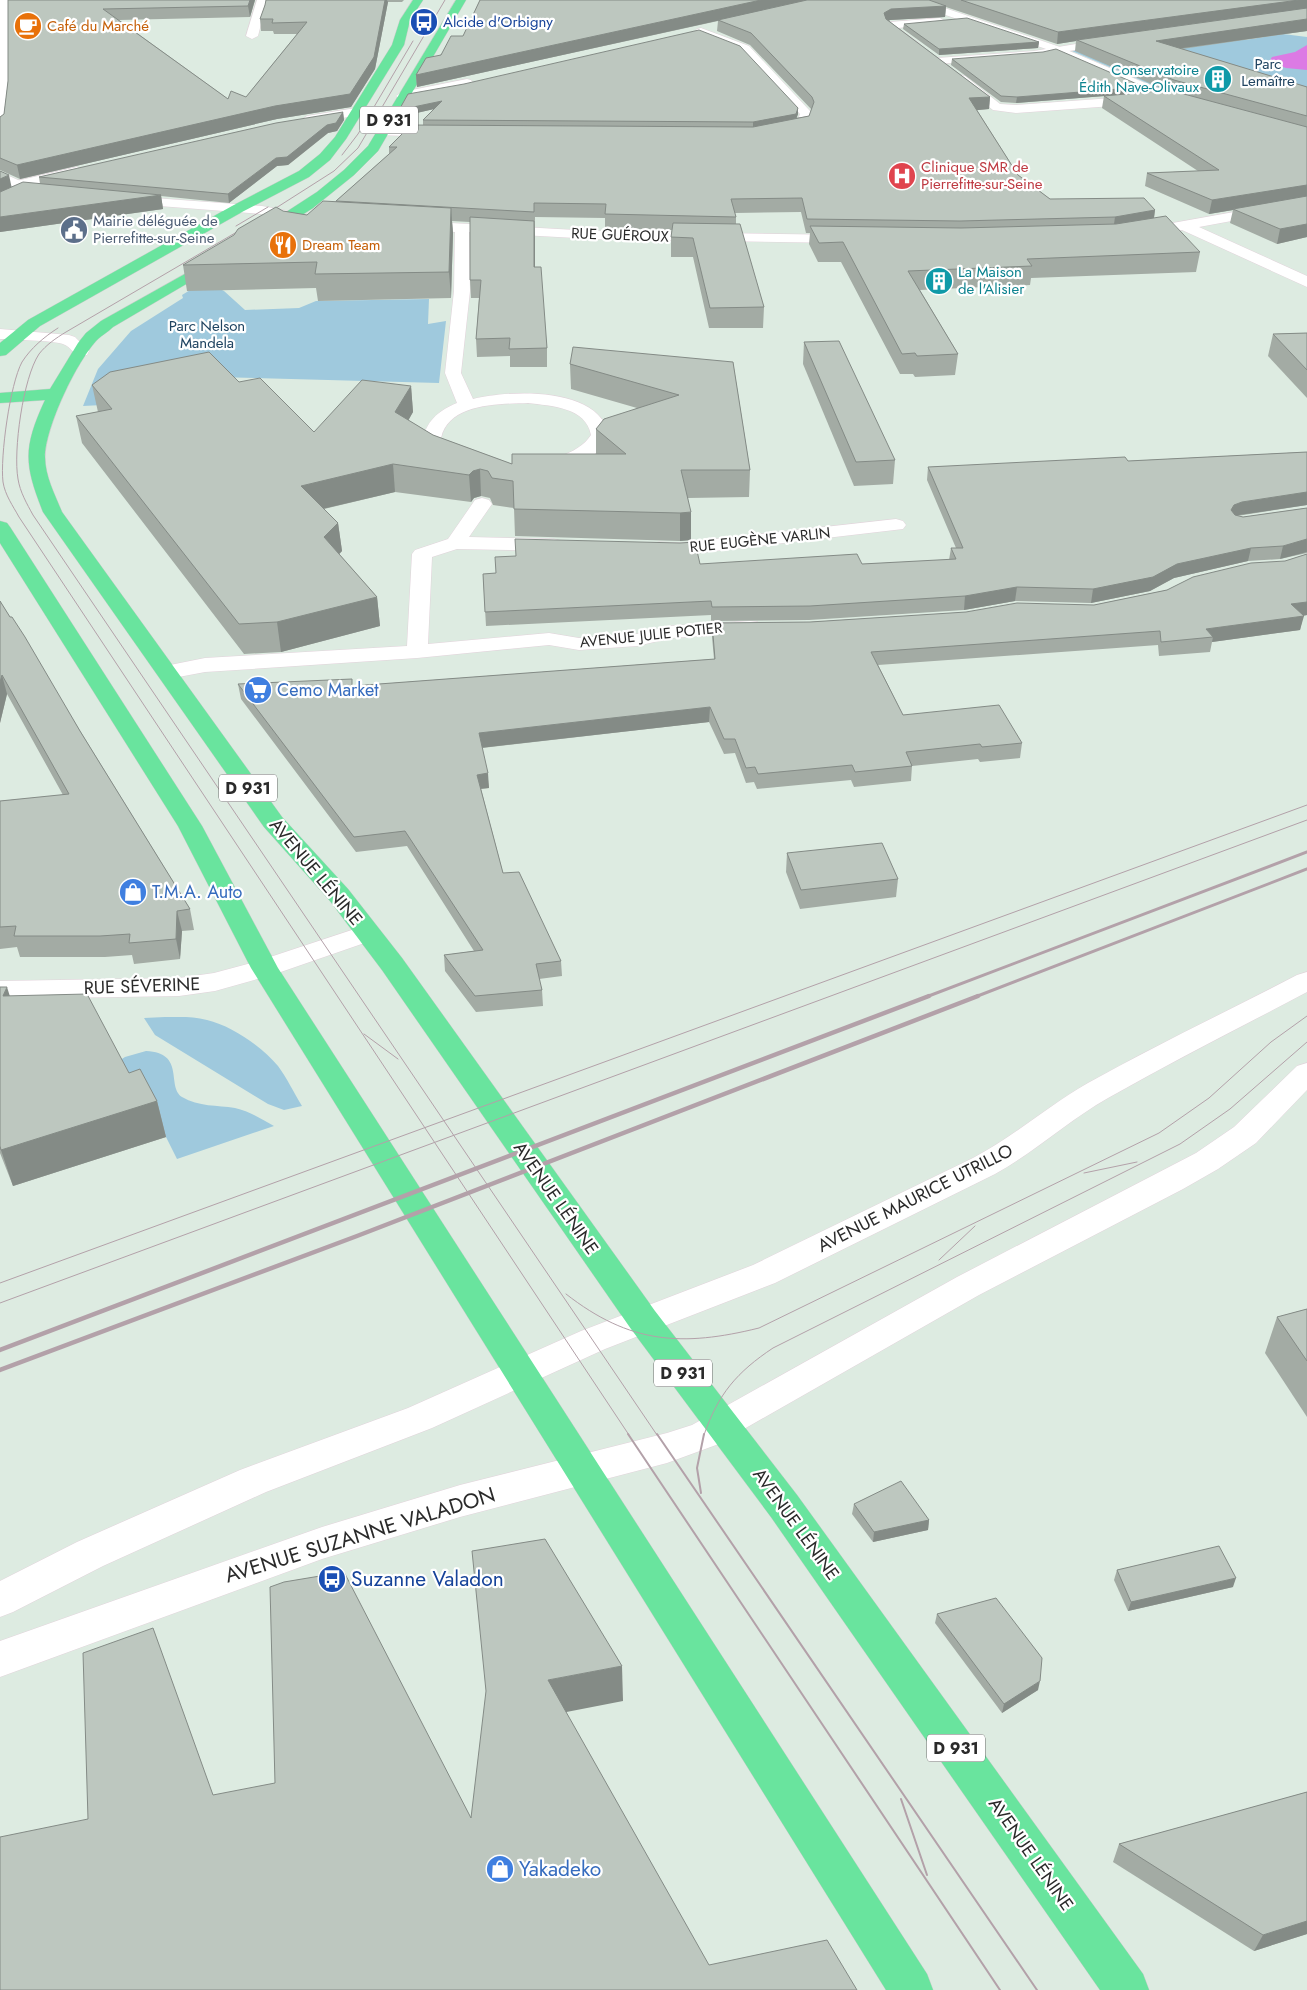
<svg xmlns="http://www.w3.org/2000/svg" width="1307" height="1990" font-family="Jost,sans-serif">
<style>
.green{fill:#9fc9dd}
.water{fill:#dc7ae4}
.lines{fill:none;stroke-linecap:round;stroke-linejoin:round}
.minor-casing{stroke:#e2d3db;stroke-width:1}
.tertiary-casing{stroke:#e2d3db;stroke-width:1}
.primary-casing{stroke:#ccc;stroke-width:1}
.minor{fill:#fff;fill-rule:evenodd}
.tertiary{fill:#fff;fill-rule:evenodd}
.primary{fill:#69e49e;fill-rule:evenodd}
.tram-far1{stroke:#b3a1a9;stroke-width:1}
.tram{stroke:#b3a1a9;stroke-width:2}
.rail-far1{stroke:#b3a1a9;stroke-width:3}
.rail{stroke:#b3a1a9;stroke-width:4.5}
.wall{fill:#a3aba4}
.shaded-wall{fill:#848b86}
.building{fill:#bdc7bf;stroke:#848b86}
.labels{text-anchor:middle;stroke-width:4.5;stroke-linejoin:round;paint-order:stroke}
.far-transit-label{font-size:15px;fill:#164399;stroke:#fff;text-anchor:start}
.far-food-label{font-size:15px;fill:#c56008;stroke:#fff;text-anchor:start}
.far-park-label{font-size:15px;fill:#204461;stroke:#fff}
.far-culture-label{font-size:15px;fill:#0d838f;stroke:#fff;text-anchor:end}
.far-health-label{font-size:15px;fill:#be3a42;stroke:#fff;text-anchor:start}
.far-service-label{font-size:15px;fill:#4e5e75;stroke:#fff;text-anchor:start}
.far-street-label{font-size:15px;fill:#2a2a2a;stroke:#fff}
.shield{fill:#fff;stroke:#6a6a6a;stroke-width:1}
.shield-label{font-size:16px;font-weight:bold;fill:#2a2a2a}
.shop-label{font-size:18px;fill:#366cbe;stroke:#fff;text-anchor:start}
.street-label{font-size:18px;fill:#2a2a2a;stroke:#fff}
.near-street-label{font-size:21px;fill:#2a2a2a;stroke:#fff}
.near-transit-label{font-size:21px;fill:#164399;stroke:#fff;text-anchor:start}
.near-shop-label{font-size:21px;fill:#366cbe;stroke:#fff;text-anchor:start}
</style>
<rect width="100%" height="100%" fill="#ddebe1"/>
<g class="green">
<polygon points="1221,30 1245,40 1283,34 1307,37 1307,107 1180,97 1072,51"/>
<polygon points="215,275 218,288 224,291 245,310 299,308 316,301 429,299 428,324 446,321 439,383 214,377 102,405 83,406 98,369 131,331 183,298 182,295"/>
<path d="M165,1017C179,1017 193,1016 207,1020C232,1026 261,1046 278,1066C287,1078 294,1093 302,1106L284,1110L268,1104L155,1035L144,1018Z"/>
<path d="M146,1051C186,1053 166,1086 182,1097C199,1107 217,1105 235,1108C249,1111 262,1119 274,1126L177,1159L166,1137L114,1064L125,1057Z"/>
</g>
<polygon class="water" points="1307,45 1307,70 1286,68 1269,62 1272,57 1295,52"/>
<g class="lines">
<defs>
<g id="minor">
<polygon points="257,0 267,0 258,36 252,39 246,36"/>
<polygon points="940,18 945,21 944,23 898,28 920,44 922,46 916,49 887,30 885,25 890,22"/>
<polygon points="701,28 749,46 810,111 812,114 807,128 776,134 771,133 770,130 771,127 797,122 800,114 741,50 697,33 695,31 697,29"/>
<polygon points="1112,38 1116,39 1118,41 1116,43 1034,57 937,64 931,61 937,58 1034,51"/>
<polygon points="961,75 965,76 1000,104 1016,105 1140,96 1146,100 1140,104 1016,113 993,110 957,82 955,79"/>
<polygon points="467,79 471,80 473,83 471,86 402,100 396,96 402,92"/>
<polygon points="356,108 362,112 360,115 307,124 301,120 307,116"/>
<polygon points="382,128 440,129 446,133 440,137 377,135 376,132"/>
<polygon points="77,167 84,171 82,174 17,189 10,185 12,182"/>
<polygon points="126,196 262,206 309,215 311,218 309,221 304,222 262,214 121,203 119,200"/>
<polygon points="1307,199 1307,207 1199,227 1307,276 1307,287 1182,230 1139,237 1134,236 1132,233 1134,230 1139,229"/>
<path d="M414,221L594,231L846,235L851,236L853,239L851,242L846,243L594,239L469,232L470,291L461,373L473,399C510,390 599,386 609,435C603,445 597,455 586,460C547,479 498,478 457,466C450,463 439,460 433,454C429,450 426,443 423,438C428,419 440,410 457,403L445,373L454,291L455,232L409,228L407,225L409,222ZM528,403C551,406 586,407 591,435C569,470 477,472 447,448C445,445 443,441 441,438C449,403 499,404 528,403Z"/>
<polygon points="482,498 489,500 492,504 469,537 554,539 561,541 564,545 561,549 554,551 457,549 432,557 428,644 549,633 579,638 637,634 671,626 750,621 758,622 761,627 758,632 750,633 671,638 637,646 579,650 549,645 417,658 205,672 168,679 160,677 157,672 160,667 205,658 407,646 412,554 415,550 448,539 475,500"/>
<polygon points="896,519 903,521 906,525 903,529 680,555 652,552 649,548 652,544 659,542 680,543"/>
<polygon points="367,925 376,927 380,933 376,939 275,974 215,991 179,996 0,999 0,981 179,978 214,973 255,962"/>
</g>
<g id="tertiary">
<polygon points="0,0 8,0 9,94 6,126 0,130"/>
<polygon points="906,0 921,0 1060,47 1171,94 1195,100 1197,103 1191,107 1163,100 1052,51 907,2"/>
<polygon points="0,172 27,184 30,190 23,197 0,206 0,197 16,189 0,181"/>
<path d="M0,329L69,335L75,337L89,351L87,355C72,358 74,348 63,344C51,340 15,340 0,339Z"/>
<path d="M1307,972V992C1241,1027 1173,1061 1108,1098C1069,1120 1035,1152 995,1174L775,1283L605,1349L432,1428L266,1492L103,1566L13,1612L0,1617V1581L77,1542L240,1470L408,1408L581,1331L753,1265L973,1158C1013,1137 1048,1106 1088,1083C1156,1045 1228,1011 1297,975Z"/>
<polygon points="1307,1063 1307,1090 1256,1143 1218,1169 1183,1189 979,1295 716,1445 667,1463 460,1517 322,1559 0,1677 0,1641 322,1527 460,1485 667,1433 692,1425 957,1277 1196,1153 1234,1127 1297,1066"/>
</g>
<g id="primary">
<polygon points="413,0 423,0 410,20 404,45 346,139 330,160 309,177 242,212 40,326 6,355 0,356 0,343 28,320 232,206 299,171 320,154 335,137 392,45 400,20"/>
<polygon points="456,0 466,0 378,151 354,175 313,208 270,235 260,235 258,232 260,229 317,192 344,170 368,146"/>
<path d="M217,256L222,257L224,260L222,263L113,327C108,332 102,335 98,339C77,360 45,428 45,457C45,476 55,495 62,512L282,817L348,889L402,958L655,1311L797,1495L1143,1974L1149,1990H1100L771,1517L631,1329L382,970L330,901L264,827L43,512C24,464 23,448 45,400L0,403V393L50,389L78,343L86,333L101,321Z"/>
<polygon points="0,521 7,523 10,527 202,826 278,968 927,1974 933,1990 886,1990 251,968 178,826 0,543"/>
</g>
</defs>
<use href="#minor" class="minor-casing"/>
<use href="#tertiary" class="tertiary-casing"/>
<use href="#primary" class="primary-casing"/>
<use href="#minor" class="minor"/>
<use href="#tertiary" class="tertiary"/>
<use href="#primary" class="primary"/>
<g class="tram-far1">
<polyline points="342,155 358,134 413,41"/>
<polyline points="265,215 334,171 358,148 445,0"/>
<polyline points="236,226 268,207"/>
<path d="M247,226L66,332C56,338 46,345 39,354C23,378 13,451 18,479C20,492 27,504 33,515L657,1435"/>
<path d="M58,328C44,337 31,348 22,362C10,384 0,457 3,482C5,495 13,506 19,517L629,1435"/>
<polyline points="364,1034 398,1059"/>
<polyline points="1084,1173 1137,1162"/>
<polyline points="939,1260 975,1226"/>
<polyline points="0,1283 1307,805"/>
<path d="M566,1294C630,1344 682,1347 759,1328L1159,1133L1209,1098L1271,1042L1307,1016"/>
<polyline points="0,1303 1307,820"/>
<path d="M704,1435C718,1394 737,1372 773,1348L1180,1144L1230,1109L1307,1042"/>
</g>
<g class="tram">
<polyline points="628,1434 1000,1990"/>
<polyline points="657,1434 1037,1990"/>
<polyline points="701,1493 697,1468 704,1434"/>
<polyline points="901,1799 927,1875"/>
</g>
<g class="rail-far1">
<polyline points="926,997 1307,852"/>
<polyline points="975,997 1307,869"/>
</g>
<g class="rail">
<polyline points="0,1350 929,996"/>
<polyline points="0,1370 357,1236 978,996"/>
</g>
</g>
<g class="wall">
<polygon points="8,0 255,0 250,17 119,20 228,99 246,97 297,34 274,34 273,31 261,31 260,19 265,5 266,0 404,0 402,2 388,2 375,69 351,107 277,119 20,179 0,170 0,117 4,114 8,81"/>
<polygon points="480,0 1307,0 1307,31 1182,49 1307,87 1307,237 1277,244 1230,223 1233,210 1209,214 1145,186 1147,173 1198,171 1102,108 1104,96 1016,103 1001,102 951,65 952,59 1143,92 1168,91 1075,51 1076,41 1057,44 946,7 945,17 890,20 889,21 990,97 989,109 977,110 1018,175 1050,199 1155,210 1154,218 1200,252 1196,272 1031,278 1030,285 920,290 958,354 955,375 915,377 913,374 900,374 841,262 818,262 809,244 810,233 806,233 801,212 735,213 736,217 736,224 764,307 763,328 709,328 693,257 671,257 671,237 672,230 605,228 605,218 535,217 535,267 547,348 547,367 510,367 510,356 477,357 476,339 479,298 471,298 470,280 470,222 452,221 453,233 451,298 318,301 316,288 187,291 183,265 283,211 307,215 336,201 389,154 389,147 423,125 423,120 434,109 399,117 399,110 408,94 798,108 798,114 796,118 809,116 812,110 750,45 717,31 718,21 417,87 416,75 463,36"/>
<polygon points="904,24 1039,42 1038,48 939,55 903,29"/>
<polygon points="343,112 344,120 337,131 328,133 288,165 277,166 229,203 161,196 163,209 0,232 0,171 11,187 40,184 39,177"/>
<polygon points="1307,333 1307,398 1268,356 1273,334"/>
<polygon points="804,342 895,460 893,484 854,486 803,364"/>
<polygon points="733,362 750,470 749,497 688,498 691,540 680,541 515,536 514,508 493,505 490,498 481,496 474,498 471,502 395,492 324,509 338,523 342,551 339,554 377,597 380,626 281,652 244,654 82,443 76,416 98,412 92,385 239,382 314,432 411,386 413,412 408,420 433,435 512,464 596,454 596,429 637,408 571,389 570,364"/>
<polygon points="1307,452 1307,505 1237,516 1243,517 1307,508 1307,553 1280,559 1248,561 1174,578 1150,591 1091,603 1015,601 964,610 809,620 711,621 711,615 486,626 483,574 700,564 862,564 949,560 951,548 956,548 927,480 928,467 1128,461"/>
<polygon points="1307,554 1307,615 1303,616 1300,630 1212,642 1210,652 1159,656 1158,645 878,665 903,715 1022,743 1020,758 980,762 978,759 912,766 911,781 854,787 851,780 757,789 754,782 746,783 735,753 724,754 709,722 482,748 489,788 481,789 503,873 561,961 562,976 539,979 542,990 543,1006 476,1012 445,971 444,955 474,951 407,846 356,852 241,699 238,684 353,686 714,659 712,637 712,623 810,622 1094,605 1167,590 1285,561"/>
<polygon points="0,601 190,909 194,930 182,931 180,959 134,964 132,955 105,957 20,957 17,947 0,949 0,801 63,795 7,694 0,723"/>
<polygon points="787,853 898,879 896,897 800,909 786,872"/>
<polygon points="0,987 10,996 129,1073 157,1101 166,1137 13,1186 0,1153"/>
<polygon points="1307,1309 1307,1417 1265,1353 1277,1317"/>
<polygon points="854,1504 929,1520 928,1530 873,1542 852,1514"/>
<polygon points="1117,1570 1233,1587 1128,1611 1114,1580"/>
<polygon points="937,1614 1038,1690 1002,1713 935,1623"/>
<polygon points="1307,1792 1307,1934 1254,1951 1113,1862 1119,1844"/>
</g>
<g class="shaded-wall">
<polygon points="250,0 255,0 250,17 248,6"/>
<polygon points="385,0 387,0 388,2 375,69 351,107 277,119 20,179 17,165 275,106"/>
<polygon points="761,0 811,0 417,87 416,75"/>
<polygon points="1299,0 1307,0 1307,10 1077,40 1076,41 1057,44 1058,32"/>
<polygon points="946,6 945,17 890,20 883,24 884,13 891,9"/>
<polygon points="1307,19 1307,31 1154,52 1156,41"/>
<polygon points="1039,42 1038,48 939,55 939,49"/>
<polygon points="1144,87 1143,93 1016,103 1017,97"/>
<polygon points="990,97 989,109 968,111 969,98"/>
<polygon points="442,101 443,107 399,117 399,110"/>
<polygon points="798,108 798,114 796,120 753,128 753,122"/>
<polygon points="343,112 344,120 337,131 328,133 288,165 277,166 229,203 228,194 276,158"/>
<polygon points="9,175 12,189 0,195 0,179"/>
<polygon points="1307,185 1307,198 1233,209 1233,210 1209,214 1212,200"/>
<polygon points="161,195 163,209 0,232 0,217"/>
<polygon points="451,208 453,233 451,298 449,272"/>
<polygon points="1155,210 1153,224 1113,231 1115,217"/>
<polygon points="534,221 535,238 535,285 534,267"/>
<polygon points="1307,224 1307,237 1277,244 1280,229"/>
<polygon points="411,386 413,412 398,439 395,412"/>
<polygon points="393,464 395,492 305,513 301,486"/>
<polygon points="480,469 481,496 474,498 471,502 469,475 473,471"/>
<polygon points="1307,492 1307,505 1239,515 1232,518 1231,510 1234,505 1242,502"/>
<polygon points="691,512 691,540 680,541 680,513"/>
<polygon points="338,523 342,551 328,566 324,537"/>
<polygon points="1307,539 1307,552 1280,559 1283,546"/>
<polygon points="1251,548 1248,561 1174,578 1150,591 1091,603 1093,589 1177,564"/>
<polygon points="1017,587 1015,601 964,610 965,596"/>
<polygon points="377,597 380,626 281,652 277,622"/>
<polygon points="1307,602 1307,615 1287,618 1291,604"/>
<polygon points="1304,616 1300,630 1212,642 1213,637 1206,629"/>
<polygon points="2,675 7,694 0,723 0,682"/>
<polygon points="710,707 709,722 480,748 479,733"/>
<polygon points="488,773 489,788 478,789 477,775"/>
<polygon points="177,911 182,931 180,959 176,939"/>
<polygon points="7,987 18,1022 3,996"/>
<polygon points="157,1101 166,1137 13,1186 1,1150"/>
<polygon points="929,1520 928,1530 873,1542 874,1532"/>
<polygon points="1236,1578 1233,1587 1128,1611 1131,1602"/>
<polygon points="622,1666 623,1701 551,1715 548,1680"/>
<polygon points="1040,1681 1038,1690 1002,1713 1004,1704"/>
<polygon points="1307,1921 1307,1934 1254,1951 1263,1935"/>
</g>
<g class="building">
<polygon points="8,0 250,0 248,6 103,9 228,99 231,91 246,97 307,22 272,23 273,19 260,19 265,5 266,0 385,0 374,57 350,94 275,106 17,165 0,158 0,117 4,114 8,81"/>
<polygon points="480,0 761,0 416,75 426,58 441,55 451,36 463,36"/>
<polygon points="807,0 929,0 946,6 891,9 884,13 886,19 990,97 969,98 1018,175 1050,199 1144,198 1155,210 1115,217 960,221 807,219 802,198 731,199 736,217 605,214 606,204 534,203 534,212 336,201 397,147 389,147 411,125 753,127 809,116 814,102 812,97 751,33 718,20"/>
<polygon points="961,0 1299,0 1058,32"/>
<polygon points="1307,8 1307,19 1156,41 1307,87 1307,116 1174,80 1077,40"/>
<polygon points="967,18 1039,42 939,49 904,24"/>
<polygon points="699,30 740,46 798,108 796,114 753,122 423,120 442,101 399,110 408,94 464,84"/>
<polygon points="1056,49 1144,87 1017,97 1001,96 952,59 1043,52"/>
<polygon points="1169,90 1307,127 1307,185 1212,200 1147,173 1219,170 1104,96"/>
<polygon points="343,112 336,123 327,125 287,157 276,158 228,194 39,177 276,123"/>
<polygon points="0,171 9,175 0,179"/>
<polygon points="23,182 161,195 0,217 0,192"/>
<polygon points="1307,196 1307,224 1280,229 1233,209"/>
<polygon points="323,201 451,208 449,272 315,274 317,262 183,265 234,235 238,229 276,207 283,211 307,215"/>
<polygon points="1166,216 1200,252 1027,259 1032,266 908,271 958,354 917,356 915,353 902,354 843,242 819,243 810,226 961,228 1116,224"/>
<polygon points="470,217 534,221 534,267 541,267 547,348 509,349 510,338 476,339 481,280 470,280"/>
<polygon points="673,223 740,224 764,307 710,308 693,238 671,237"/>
<polygon points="1307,333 1307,370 1273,334"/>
<polygon points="839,341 895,460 856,462 804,342"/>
<polygon points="573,347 733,362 750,470 681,470 691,512 680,513 514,509 513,481 492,478 488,471 480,469 473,471 469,475 393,464 301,486 338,523 324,537 377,597 277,622 239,624 76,416 112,409 92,385 110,372 209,352 239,382 260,378 314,432 362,380 411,386 395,412 433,435 512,464 512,454 626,454 596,429 604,419 679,395 570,364"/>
<polygon points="1307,452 1307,492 1242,502 1234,505 1231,510 1235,515 1243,517 1307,508 1307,539 1283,546 1251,548 1177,564 1153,577 1093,589 1017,587 965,596 810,606 712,607 711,601 485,612 483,574 496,573 495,557 516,556 515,539 680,543 695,542 700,564 857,554 862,564 956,559 951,548 963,548 928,467 1125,457 1128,461"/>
<polygon points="1307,554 1307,602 1291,604 1304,616 1206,629 1213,637 1161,642 1160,631 871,652 903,715 999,705 1022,743 982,747 980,744 906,752 912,766 855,772 852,765 758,774 755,767 746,768 735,739 724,739 710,707 479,733 488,773 477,775 503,873 519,872 561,961 536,964 542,990 475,996 444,955 483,950 405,831 354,837 238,684 352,679 352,686 715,659 712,623 810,622 966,612 1017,603 1094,605 1167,590 1193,577 1251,563 1285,561"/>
<polygon points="0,601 10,617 12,617 25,637 80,731 190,909 177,911 176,939 129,943 130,934 100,936 14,936 16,926 0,927 0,801 69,794 2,675 0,682"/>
<polygon points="882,843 898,879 801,890 787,853"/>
<polygon points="0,987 7,987 3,996 87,994 129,1073 140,1069 157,1101 1,1150 0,1146"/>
<polygon points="1307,1309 1307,1361 1277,1317"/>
<polygon points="901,1481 929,1520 874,1532 854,1504"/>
<polygon points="545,1539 622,1666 548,1680 709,1965 827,1940 857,1990 0,1990 0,1837 88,1819 83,1653 153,1628 213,1795 275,1783 270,1587 284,1582 344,1572 471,1818 486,1691 472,1551"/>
<polygon points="1219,1546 1236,1578 1131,1602 1117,1570"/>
<polygon points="996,1598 1042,1658 1040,1681 1004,1704 937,1614"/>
<polygon points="1307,1792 1307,1921 1263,1935 1119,1844"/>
</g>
<defs>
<symbol id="bus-disc" viewBox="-11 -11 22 22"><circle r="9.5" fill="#1a4fb4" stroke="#fff"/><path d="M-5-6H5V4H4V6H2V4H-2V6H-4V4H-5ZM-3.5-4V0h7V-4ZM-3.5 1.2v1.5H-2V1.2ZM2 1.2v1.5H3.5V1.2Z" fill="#fff"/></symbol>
<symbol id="cafe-disc" viewBox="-11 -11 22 22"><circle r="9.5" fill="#e8710a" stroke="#fff"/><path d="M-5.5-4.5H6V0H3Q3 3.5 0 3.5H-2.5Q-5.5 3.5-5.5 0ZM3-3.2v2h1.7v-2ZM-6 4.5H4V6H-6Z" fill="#fff"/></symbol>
<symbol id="building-disc" viewBox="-11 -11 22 22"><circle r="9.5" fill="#0f9aa8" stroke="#fff"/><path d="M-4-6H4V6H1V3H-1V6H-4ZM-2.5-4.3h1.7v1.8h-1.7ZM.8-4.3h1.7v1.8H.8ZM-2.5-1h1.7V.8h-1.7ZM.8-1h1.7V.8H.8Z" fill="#fff"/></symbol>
<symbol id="hospital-disc" viewBox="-11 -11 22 22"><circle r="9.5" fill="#e0444e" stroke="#fff"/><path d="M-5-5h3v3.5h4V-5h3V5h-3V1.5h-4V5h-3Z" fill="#fff"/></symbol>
<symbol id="civic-disc" viewBox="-11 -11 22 22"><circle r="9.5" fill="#5c6f8a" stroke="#fff"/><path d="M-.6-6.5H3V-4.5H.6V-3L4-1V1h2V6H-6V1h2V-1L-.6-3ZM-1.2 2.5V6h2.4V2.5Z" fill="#fff"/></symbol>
<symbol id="restaurant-disc" viewBox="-11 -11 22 22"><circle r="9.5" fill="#e8710a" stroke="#fff"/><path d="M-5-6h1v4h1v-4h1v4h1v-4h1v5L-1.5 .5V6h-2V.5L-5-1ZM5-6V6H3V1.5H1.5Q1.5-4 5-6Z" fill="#fff"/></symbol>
<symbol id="supermarket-disc" viewBox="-11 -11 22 22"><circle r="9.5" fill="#3f7fe0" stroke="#fff"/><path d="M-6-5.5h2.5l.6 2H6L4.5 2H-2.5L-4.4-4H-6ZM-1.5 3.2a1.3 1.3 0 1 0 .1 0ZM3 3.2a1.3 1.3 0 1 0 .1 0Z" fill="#fff"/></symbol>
<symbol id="shop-disc" viewBox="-11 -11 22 22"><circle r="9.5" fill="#3f7fe0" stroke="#fff"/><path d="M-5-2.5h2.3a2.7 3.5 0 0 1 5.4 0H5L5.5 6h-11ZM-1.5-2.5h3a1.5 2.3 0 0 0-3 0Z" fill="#fff"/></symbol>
</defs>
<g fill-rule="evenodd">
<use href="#bus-disc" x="408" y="6" width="32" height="32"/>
<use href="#cafe-disc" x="12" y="10" width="32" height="32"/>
<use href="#building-disc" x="1202" y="63" width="32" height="32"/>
<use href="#hospital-disc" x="886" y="160" width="32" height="32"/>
<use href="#civic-disc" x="58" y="214" width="32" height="32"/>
<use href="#restaurant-disc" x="267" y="229" width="32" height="32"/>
<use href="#building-disc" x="923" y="265" width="32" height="32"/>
<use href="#supermarket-disc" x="242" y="674" width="32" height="32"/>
<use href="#shop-disc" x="117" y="876" width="32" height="32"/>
<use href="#bus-disc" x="316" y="1563" width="32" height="32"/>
<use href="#shop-disc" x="484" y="1853" width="32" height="32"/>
</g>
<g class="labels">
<g class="far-transit-label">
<text x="443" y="27">Alcide d'Orbigny</text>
</g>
<g class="far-food-label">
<text x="47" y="31">Café du Marché</text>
<text x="302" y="250">Dream Team</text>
</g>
<g class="far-park-label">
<text x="1268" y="69">Parc<tspan x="1268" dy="17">Lemaître</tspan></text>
<text x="207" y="331">Parc Nelson<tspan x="207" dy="17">Mandela</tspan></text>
</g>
<g class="far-culture-label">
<text x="1199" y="75">Conservatoire<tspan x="1199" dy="17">Édith Nave-Olivaux</tspan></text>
<text x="958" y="277" text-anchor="start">La Maison<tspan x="958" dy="17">de l'Alisier</tspan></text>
</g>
<g class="far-health-label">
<text x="921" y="172">Clinique SMR de<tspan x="921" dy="17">Pierrefitte-sur-Seine</tspan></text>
</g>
<g class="far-service-label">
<text x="93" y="226">Mairie déléguée de<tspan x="93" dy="17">Pierrefitte-sur-Seine</tspan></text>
</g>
<g class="far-street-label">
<text transform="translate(620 235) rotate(2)" y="5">RUE GUÉROUX</text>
<text transform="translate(760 540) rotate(-6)" y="5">RUE EUGÈNE VARLIN</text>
<text transform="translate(651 635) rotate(-6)" y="5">AVENUE JULIE POTIER</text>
</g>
<g class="shield">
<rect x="360" y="106.5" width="58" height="27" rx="4"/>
<rect x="219" y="774.5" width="58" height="27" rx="4"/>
<rect x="654" y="1359.5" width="58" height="27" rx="4"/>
<rect x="927" y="1734.5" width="58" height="27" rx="4"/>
</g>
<g class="shield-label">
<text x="389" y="126">D 931</text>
<text x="248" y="794">D 931</text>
<text x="683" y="1379">D 931</text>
<text x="956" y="1754">D 931</text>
</g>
<g class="shop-label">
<text x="277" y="696">Cemo Market</text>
<text x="152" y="898">T.M.A. Auto</text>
</g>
<g class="street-label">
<text transform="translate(316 872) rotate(50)" y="6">AVENUE LÉNINE</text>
<text transform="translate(142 986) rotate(-2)" y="6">RUE SÉVERINE</text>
<text transform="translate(556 1198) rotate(55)" y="6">AVENUE LÉNINE</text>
<text transform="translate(915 1198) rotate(-27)" y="6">AVENUE MAURICE UTRILLO</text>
<text transform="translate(796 1524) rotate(54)" y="6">AVENUE LÉNINE</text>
<text transform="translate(1031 1854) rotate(55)" y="6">AVENUE LÉNINE</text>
</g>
<g class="near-street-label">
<text transform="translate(360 1535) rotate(-17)" y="7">AVENUE SUZANNE VALADON</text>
</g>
<g class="near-transit-label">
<text x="351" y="1586">Suzanne Valadon</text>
</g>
<g class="near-shop-label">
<text x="519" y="1876">Yakadeko</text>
</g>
</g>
</svg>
